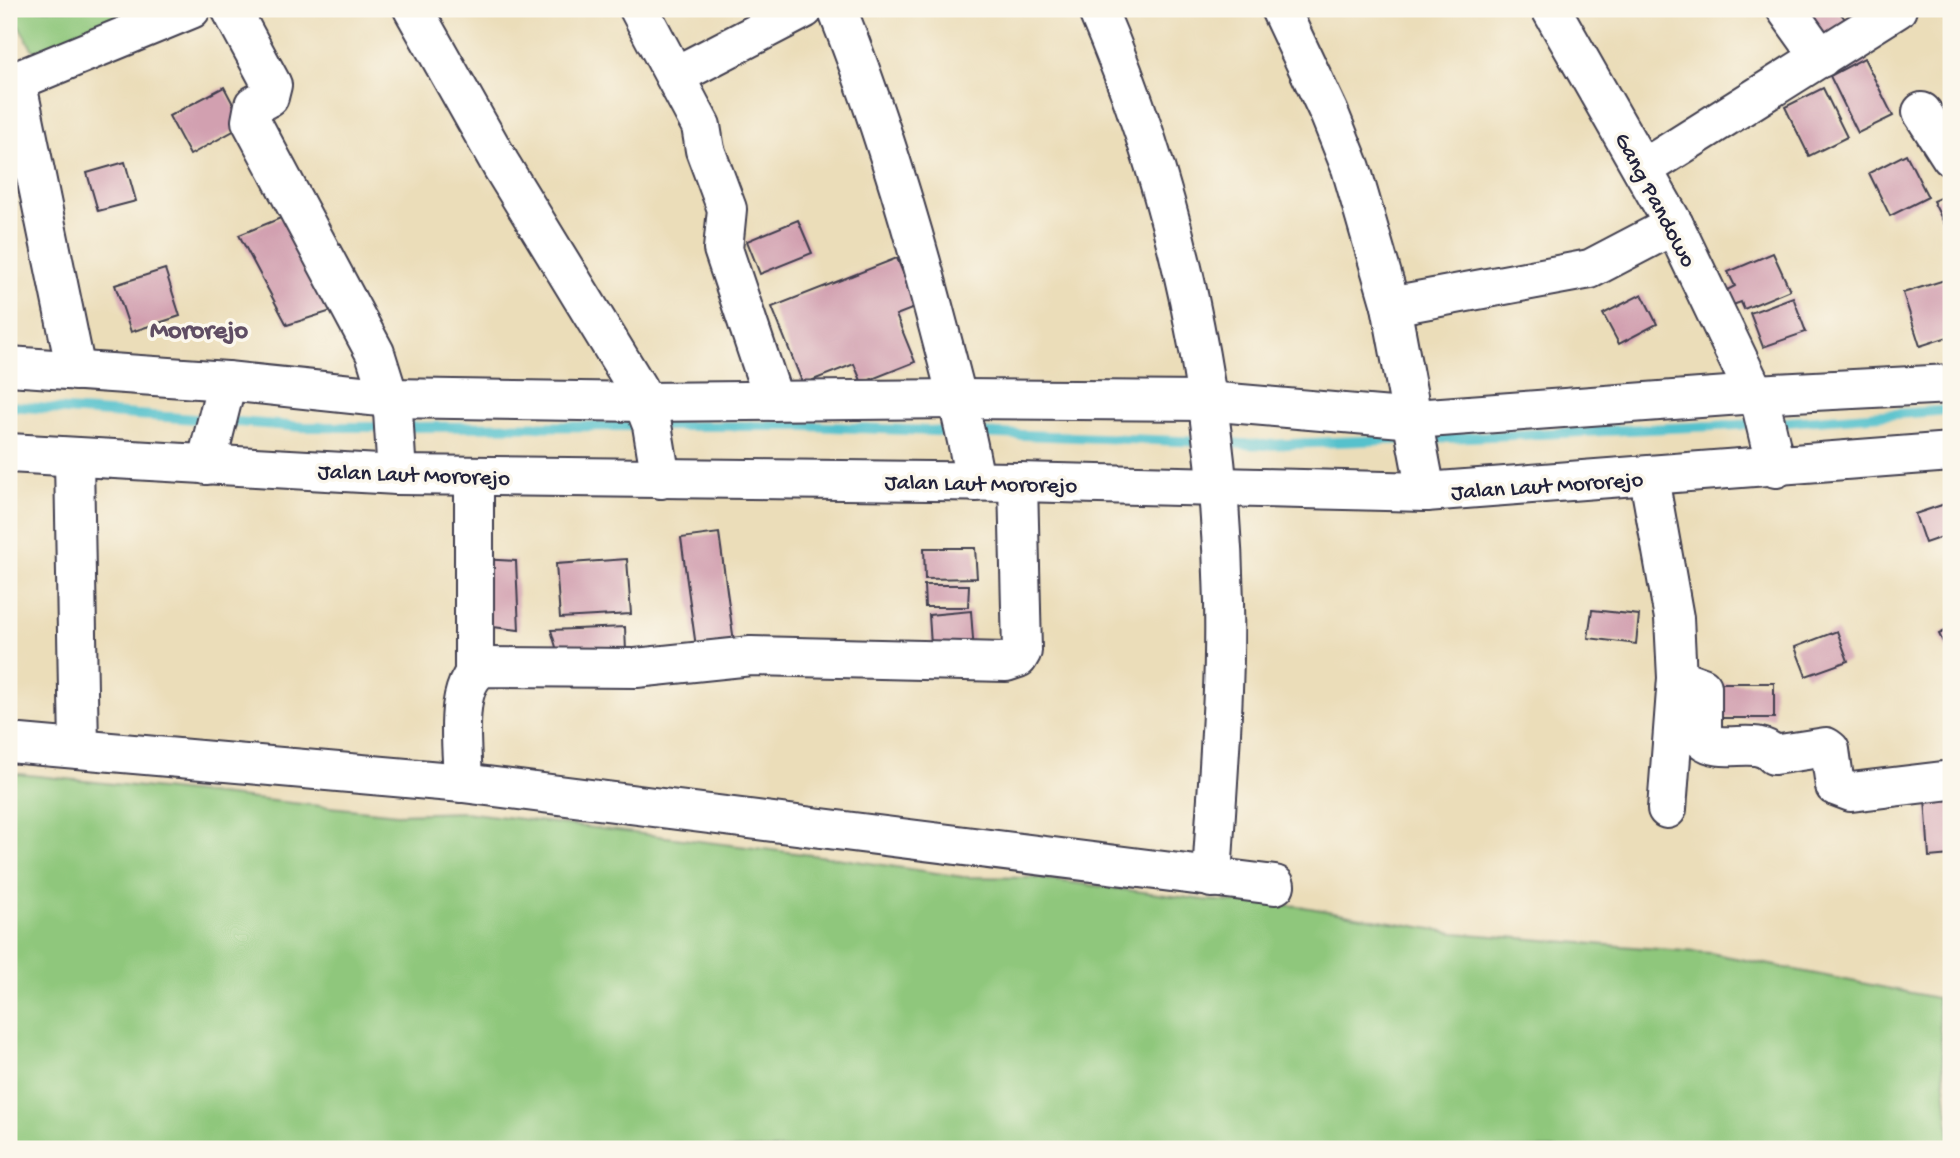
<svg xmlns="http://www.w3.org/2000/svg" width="1960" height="1158" font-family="'Gochi Hand',sans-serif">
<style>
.green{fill:#8fc77b;stroke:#58745b;stroke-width:2}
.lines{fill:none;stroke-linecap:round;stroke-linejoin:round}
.stream{stroke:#54c1cc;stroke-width:10}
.building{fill:#d2a0b0}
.minor-casing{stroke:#403e4e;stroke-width:42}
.minor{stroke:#fff;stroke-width:38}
.labels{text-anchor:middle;stroke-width:7;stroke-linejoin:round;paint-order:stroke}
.street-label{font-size:23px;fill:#22223b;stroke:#fbf7ec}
.quarter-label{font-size:26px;font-weight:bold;fill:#604e64;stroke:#fbf7ec}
</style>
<rect width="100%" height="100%" fill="#fbf7ec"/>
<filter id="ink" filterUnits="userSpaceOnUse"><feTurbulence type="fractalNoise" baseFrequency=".0143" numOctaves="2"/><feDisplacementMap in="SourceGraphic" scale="14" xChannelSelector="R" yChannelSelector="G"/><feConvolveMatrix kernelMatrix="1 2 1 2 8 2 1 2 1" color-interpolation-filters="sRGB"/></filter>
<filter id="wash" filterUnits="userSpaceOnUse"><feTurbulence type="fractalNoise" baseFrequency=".00686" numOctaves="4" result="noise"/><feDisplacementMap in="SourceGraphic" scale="28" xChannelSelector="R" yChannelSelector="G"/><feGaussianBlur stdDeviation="1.57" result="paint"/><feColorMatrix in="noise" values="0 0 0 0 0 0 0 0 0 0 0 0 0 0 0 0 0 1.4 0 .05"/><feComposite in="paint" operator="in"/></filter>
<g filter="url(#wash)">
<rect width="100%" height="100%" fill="#ebddb9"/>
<g class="green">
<polygon points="9,9 148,9 34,52"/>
<polygon points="9,773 397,814 464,812 836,858 963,877 1036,878 1204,900 1298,906 1455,933 1710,953 1937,998 1951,1149 9,1149"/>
</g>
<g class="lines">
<g class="stream">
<polyline points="9,406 209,420"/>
<polyline points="224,421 303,427 388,427"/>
<polyline points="1774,423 1951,410"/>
<polyline points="662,426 806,426 958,432"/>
<polyline points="403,427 643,426"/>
<polyline points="973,433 1206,442"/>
<polyline points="1424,439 1759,424"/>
<polyline points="1221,443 1265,445 1409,439"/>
</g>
</g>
<g id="blocks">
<g class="building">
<polygon points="1792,9 1837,9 1849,24 1820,45"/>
<polygon points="1864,58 1893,116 1858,133 1830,76"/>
<polygon points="224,87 244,125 190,155 169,116"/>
<polygon points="1823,88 1847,137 1809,156 1785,107"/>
<polygon points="1906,154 1928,197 1890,216 1869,173"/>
<polygon points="125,162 136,201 98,211 87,173"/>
<polygon points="1951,193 1951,237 1933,201"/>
<polygon points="293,213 341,308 287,325 239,235"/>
<polygon points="798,220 812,253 760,274 747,241"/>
<polygon points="1773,253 1790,290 1744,309 1741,302 1733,305 1727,290 1735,286 1728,272"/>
<polygon points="897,258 917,307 896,315 915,362 862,383 854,364 803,384 772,307"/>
<polygon points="165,269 180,316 131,332 115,285"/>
<polygon points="1951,278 1951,336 1920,346 1903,293"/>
<polygon points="1642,294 1657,324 1619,344 1603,314"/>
<polygon points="1793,297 1806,332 1763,347 1750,313"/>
<polygon points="1951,502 1951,534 1925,543 1915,514"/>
<polygon points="719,533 734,642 696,647 681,538"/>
<polygon points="924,548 975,548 977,578 925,579"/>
<polygon points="480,559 516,561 519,630 485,626"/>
<polygon points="627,559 631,614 560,618 556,564"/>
<polygon points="924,585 969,585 968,607 925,607"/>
<polygon points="1592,610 1639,615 1636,644 1588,638"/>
<polygon points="971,611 974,653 931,645 929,615"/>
<polygon points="625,627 626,652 558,654 551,630"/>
<polygon points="1951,628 1951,658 1939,634"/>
<polygon points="1837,631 1848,661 1806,676 1795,647"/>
<rect x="1720" y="683" width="54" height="35"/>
<polygon points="1951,795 1951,855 1929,857 1925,798"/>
</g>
</g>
</g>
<g filter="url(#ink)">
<use href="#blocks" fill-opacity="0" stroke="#403e4e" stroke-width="2"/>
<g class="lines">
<defs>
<g id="minor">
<polyline points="231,9 272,85 269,97 254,105 251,121 375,353 393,411 397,475"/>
<polyline points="413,9 501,165 638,389 652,425 661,479"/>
<polyline points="639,9 701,126 705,150 727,209 723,249 774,401"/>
<path d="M837,9C876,107 907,208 934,310C949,367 965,423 975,482"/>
<path d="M1097,9C1177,195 1220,399 1224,602C1226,693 1217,786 1212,878"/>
<polyline points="1280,9 1329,113 1351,168 1391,306 1426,492"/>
<polyline points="1551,9 1674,225 1762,409 1776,468"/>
<polyline points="1786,9 1821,58"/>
<polyline points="675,76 804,9"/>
<polyline points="1922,112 1951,157"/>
<polyline points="1643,169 1897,9"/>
<polyline points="1391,306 1590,269 1674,225"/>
<polyline points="9,366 227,381 390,398 643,402 958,399 1206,401 1414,419 1755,394 1951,384"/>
<polyline points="76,371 17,84 21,79 191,9"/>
<polyline points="9,453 397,475 1018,482 1426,492 1951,452"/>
<polyline points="74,459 79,749"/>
<polyline points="206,465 227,381"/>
<polyline points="474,476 474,671"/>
<polyline points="1649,478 1674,618 1677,678 1667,809"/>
<path d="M1677,678L1702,687V739C1723,756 1755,735 1774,755L1826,747L1830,750L1835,786L1851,792L1951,780"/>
<polyline points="9,743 463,783 1275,885"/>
<path d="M463,783C463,752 451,682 484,667L636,668L751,656L1006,662L1018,658L1022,651L1018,482"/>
</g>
</defs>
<use href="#minor" class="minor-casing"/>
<use href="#minor" class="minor"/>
</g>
</g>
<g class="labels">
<g class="street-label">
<text transform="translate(1657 199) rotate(62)" y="8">Gang Pandowo</text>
<text transform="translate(414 473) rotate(2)" y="8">Jalan Laut Mororejo</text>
<text transform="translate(981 482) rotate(1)" y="8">Jalan Laut Mororejo</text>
<text transform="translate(1547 484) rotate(-4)" y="8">Jalan Laut Mororejo</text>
</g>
<g class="quarter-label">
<text x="199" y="337">Mororejo</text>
</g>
</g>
<rect width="1960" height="1158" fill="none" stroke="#fbf7ec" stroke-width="35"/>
</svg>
